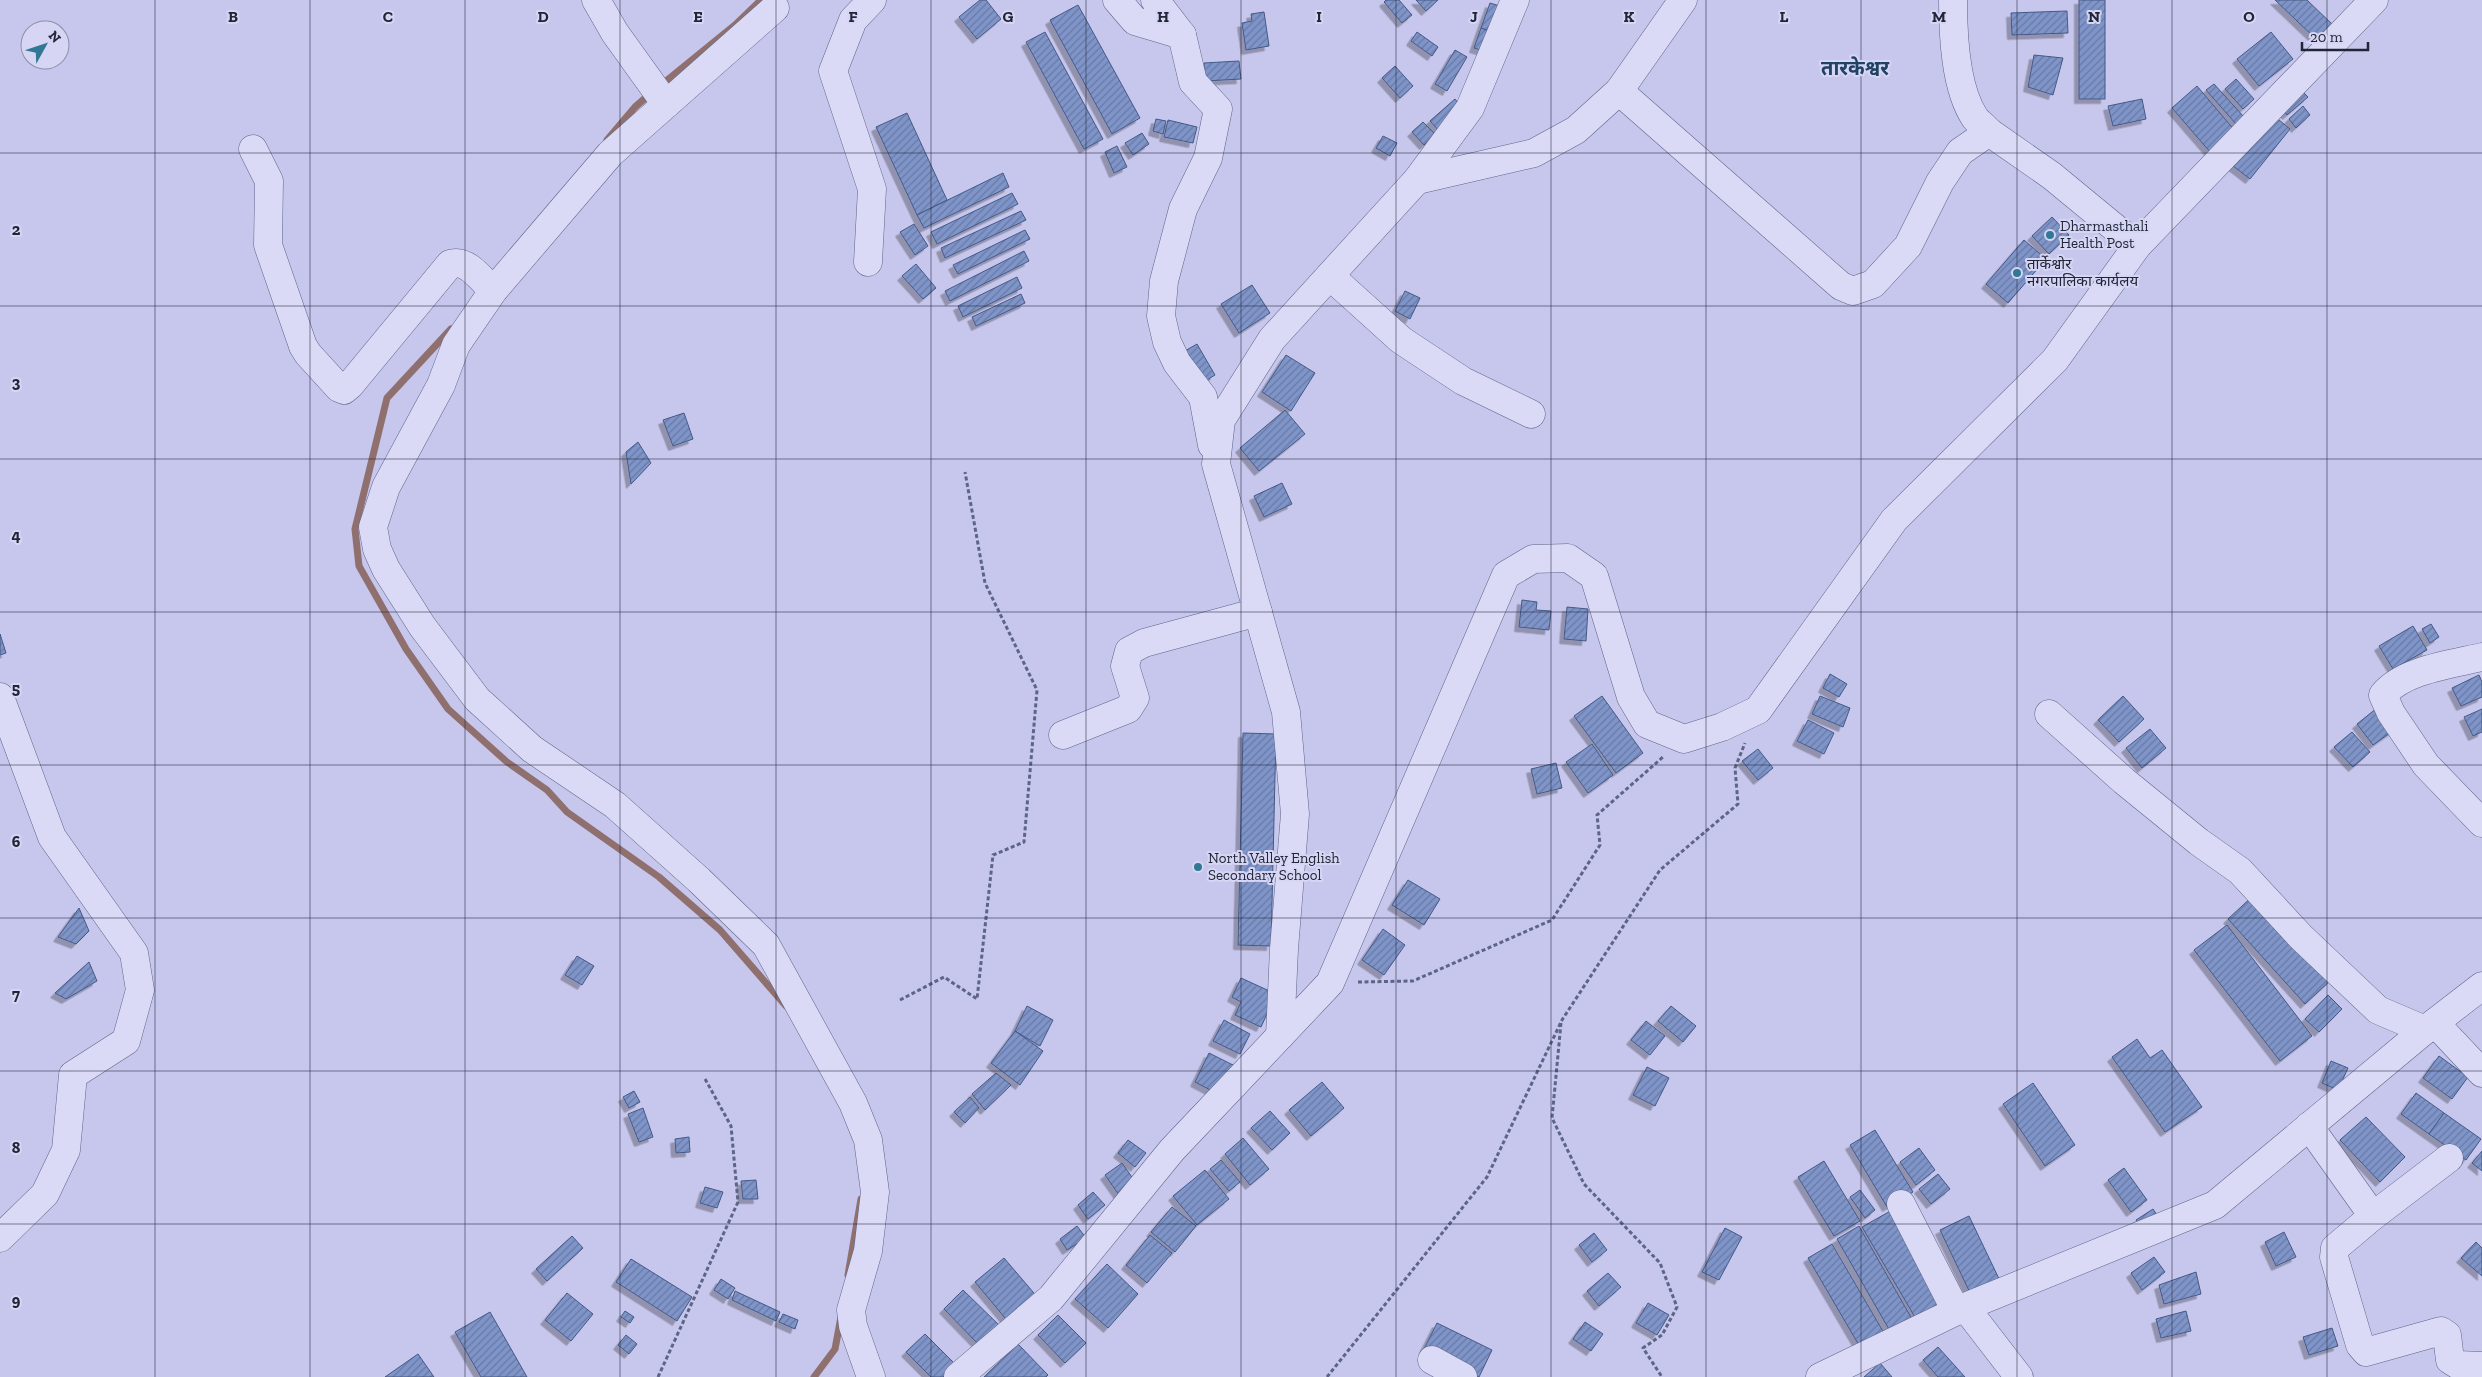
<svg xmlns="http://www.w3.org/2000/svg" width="2482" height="1377" font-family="'Zilla Slab','Noto Sans Devanagari',serif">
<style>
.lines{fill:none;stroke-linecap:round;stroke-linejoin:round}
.stream{stroke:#8f706f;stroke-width:7}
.building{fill:url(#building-hatch);stroke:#445986;filter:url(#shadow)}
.minor-casing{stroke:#5d6587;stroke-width:29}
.path{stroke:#5d6587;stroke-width:3;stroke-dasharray:4 2.5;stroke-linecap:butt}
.minor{stroke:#dadaf7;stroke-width:28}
.grid{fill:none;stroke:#202638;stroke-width:1;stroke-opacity:0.55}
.poi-dot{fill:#307894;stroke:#d6d6f4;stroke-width:2}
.labels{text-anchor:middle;stroke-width:4;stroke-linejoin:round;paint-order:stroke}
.poi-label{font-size:15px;fill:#202638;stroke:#d6d6f4;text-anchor:start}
.district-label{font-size:20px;font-weight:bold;fill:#214263;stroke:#d6d6f4}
.grid-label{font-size:16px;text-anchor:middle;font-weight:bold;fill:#202638;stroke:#d6d6f4;stroke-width:4;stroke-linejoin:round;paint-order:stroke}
</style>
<defs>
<pattern id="building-hatch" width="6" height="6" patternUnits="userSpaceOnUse" patternTransform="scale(1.25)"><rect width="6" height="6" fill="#7f95c9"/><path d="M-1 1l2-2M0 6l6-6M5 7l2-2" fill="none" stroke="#6879a4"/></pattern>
<filter id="shadow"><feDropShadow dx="-4.5" dy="4.5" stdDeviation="0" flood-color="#0004"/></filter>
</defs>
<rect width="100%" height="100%" fill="#c7c7ed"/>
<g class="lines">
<g class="stream">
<polyline points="660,86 735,25 761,0"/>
<polyline points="607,140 635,107 651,93"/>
<polyline points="451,329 387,398 355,529 359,566 406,649 448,709 507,762 547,790 567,812 659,877 720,930 786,1006"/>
<polyline points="848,1275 861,1199"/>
<polyline points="814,1377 835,1349 841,1317"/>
</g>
</g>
<g class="building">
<polygon points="980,0 986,0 1001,19 977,39 959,17"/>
<polygon points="1386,0 1399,0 1412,15 1402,23 1384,2"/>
<polygon points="1416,0 1438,0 1426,11"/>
<rect x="2079" y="0" width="26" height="99"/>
<polygon points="2275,0 2307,0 2333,25 2318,41"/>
<polygon points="1490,3 1503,7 1494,33 1481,28"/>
<polygon points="1078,5 1140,118 1112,134 1050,20"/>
<polygon points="2067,11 2068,33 2012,35 2011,13"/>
<polygon points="1264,12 1269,46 1246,50 1242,23 1252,21 1251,14"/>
<polygon points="1481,28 1494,33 1487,52 1474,48"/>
<polygon points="1045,32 1103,139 1084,149 1026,42"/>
<polygon points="1417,32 1438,47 1432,56 1411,41"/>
<polygon points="2271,32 2293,59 2259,86 2237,59"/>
<polygon points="1455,50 1467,57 1447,91 1435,84"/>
<polygon points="2034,55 2063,58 2053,95 2028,87"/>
<polygon points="1239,61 1241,79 1205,81 1204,63"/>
<polygon points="1395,66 1413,86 1400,98 1382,78"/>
<polygon points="2236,79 2254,99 2243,109 2225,89"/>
<polygon points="2214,84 2244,117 2236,124 2206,90"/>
<polygon points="2197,86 2236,132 2211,153 2172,108"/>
<polygon points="2300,89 2308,97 2287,115 2280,106"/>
<polygon points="1455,99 1463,109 1439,131 1430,121"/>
<polygon points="2142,99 2146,119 2113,126 2108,106"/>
<polygon points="2303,106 2310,115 2296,128 2289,119"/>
<polygon points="907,113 947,200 917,215 876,127"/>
<polygon points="2273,115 2290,129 2250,179 2233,166"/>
<polygon points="1156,119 1166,121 1163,134 1153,131"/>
<polygon points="1168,120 1197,127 1193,143 1164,137"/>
<polygon points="1423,122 1436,135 1424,145 1412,132"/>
<polygon points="1142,133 1149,144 1133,155 1125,143"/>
<polygon points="1383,136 1397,143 1390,156 1376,148"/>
<polygon points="1117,146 1127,167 1114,173 1105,152"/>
<polygon points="1003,173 1009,187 924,228 917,215"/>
<polygon points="1012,193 1018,204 937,244 931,232"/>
<polygon points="1021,211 1026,220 945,258 941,248"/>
<polygon points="2052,217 2069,235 2049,254 2032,236"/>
<polygon points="914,224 928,246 915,255 900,232"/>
<polygon points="1025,230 1030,239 958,274 953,265"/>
<polygon points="2024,240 2046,259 2008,303 1986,284"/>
<polygon points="1024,251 1029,261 950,301 945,291"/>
<polygon points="916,264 936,288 923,299 902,276"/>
<polygon points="1017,277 1022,288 963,317 958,306"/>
<polygon points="1252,285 1270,313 1239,333 1221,304"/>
<polygon points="1405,291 1420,298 1410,319 1395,311"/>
<polygon points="1021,294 1025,303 976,326 972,317"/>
<polygon points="1197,344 1215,375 1202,383 1183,352"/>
<polygon points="1286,355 1315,373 1291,411 1262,392"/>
<polygon points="1285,410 1305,434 1259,471 1240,448"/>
<polygon points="684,413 693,439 673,446 663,420"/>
<polygon points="638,442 651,463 631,484 626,452"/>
<polygon points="1282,483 1292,504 1264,517 1254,496"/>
<polygon points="1522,600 1537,602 1536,610 1551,611 1549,630 1519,627"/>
<polygon points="1567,607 1588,609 1586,641 1564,639"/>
<polygon points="2431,624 2439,637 2430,643 2422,629"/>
<polygon points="2413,626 2427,650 2393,669 2379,646"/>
<polygon points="0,634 6,653 0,655"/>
<polygon points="1830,674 1847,684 1839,697 1823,688"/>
<polygon points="2479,675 2482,682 2482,697 2461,706 2452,688"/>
<polygon points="1602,696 1643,753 1616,773 1574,716"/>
<polygon points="1820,696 1850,708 1843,727 1812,714"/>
<polygon points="2123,696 2144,719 2119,742 2098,720"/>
<polygon points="2377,708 2394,730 2373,745 2357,724"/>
<polygon points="2482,709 2482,732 2473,736 2464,717"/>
<polygon points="1808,720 1834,733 1824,754 1797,741"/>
<polygon points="2150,729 2166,748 2142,768 2126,748"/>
<polygon points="2352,732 2370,752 2353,767 2334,747"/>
<polygon points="1243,733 1276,734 1271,946 1238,945"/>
<polygon points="1592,744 1613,775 1588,793 1566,762"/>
<polygon points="1758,749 1773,768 1758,780 1742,761"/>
<polygon points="1556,763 1562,788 1537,794 1531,769"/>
<polygon points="1408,880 1440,899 1424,925 1392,905"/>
<polygon points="2254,895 2331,980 2305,1004 2228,919"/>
<polygon points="79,908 89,931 76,944 58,937"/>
<polygon points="2227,925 2312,1036 2280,1061 2194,950"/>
<polygon points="1383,929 1405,945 1384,975 1362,960"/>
<polygon points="577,956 594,966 582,985 565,975"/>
<polygon points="89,962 97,981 66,999 55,993"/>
<polygon points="1241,978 1276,994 1261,1027 1235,1015 1241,1002 1232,997"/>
<polygon points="2328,995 2342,1009 2319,1032 2305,1019"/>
<polygon points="1027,1006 1053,1020 1040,1046 1015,1031"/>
<polygon points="1671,1006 1696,1026 1683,1042 1658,1021"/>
<polygon points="1224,1020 1250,1034 1240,1054 1213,1041"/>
<polygon points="1646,1021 1665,1036 1650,1055 1631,1040"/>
<polygon points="1015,1031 1043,1051 1020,1085 991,1063"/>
<polygon points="2137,1039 2150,1058 2162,1050 2202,1107 2165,1132 2112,1057"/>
<polygon points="1209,1053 1233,1065 1218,1094 1195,1082"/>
<polygon points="2439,1056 2468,1077 2452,1099 2423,1078"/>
<polygon points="2331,1061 2348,1068 2338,1090 2322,1083"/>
<polygon points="1647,1067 1669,1078 1655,1106 1633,1095"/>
<polygon points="996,1073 1011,1085 985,1110 972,1094"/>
<polygon points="1322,1082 1344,1108 1311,1136 1289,1110"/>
<polygon points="2033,1083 2075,1145 2045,1166 2003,1104"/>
<polygon points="634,1091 640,1102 629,1108 623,1097"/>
<polygon points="2416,1093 2444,1113 2429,1134 2401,1114"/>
<polygon points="970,1097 979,1108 965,1123 954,1112"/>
<polygon points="643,1108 653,1137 639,1142 628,1114"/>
<polygon points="1270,1111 1290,1133 1272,1150 1251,1128"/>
<polygon points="2444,1113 2481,1139 2466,1160 2429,1134"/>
<polygon points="2366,1117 2405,1157 2380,1182 2340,1140"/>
<polygon points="1875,1130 1913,1192 1887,1207 1850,1145"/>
<polygon points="689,1137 690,1152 676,1153 675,1139"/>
<polygon points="1243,1138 1269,1169 1250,1185 1225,1154"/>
<polygon points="1128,1140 1146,1153 1135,1167 1118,1153"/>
<polygon points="1919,1148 1935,1170 1916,1185 1900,1162"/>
<polygon points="2482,1151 2482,1171 2472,1163"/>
<polygon points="1221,1160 1240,1182 1229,1191 1210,1169"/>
<polygon points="1824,1161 1860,1221 1834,1236 1798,1177"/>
<polygon points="1122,1163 1136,1183 1119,1195 1105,1175"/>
<polygon points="2124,1168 2147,1200 2131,1212 2108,1180"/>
<polygon points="1205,1170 1229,1199 1197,1225 1173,1196"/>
<polygon points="1938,1174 1950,1189 1931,1204 1919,1189"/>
<polygon points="756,1180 758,1199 743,1199 741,1181"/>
<polygon points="705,1187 723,1192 717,1208 700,1203"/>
<polygon points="1860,1190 1875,1210 1865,1218 1850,1197"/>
<polygon points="1093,1192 1105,1205 1088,1219 1078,1205"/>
<polygon points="1172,1207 1196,1226 1175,1252 1151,1232"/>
<polygon points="1894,1209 1947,1301 1916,1319 1862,1227"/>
<polygon points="2153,1209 2161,1221 2144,1232 2136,1220"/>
<polygon points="1969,1216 2001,1283 1972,1297 1940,1230"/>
<polygon points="1077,1226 1086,1238 1067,1250 1060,1239"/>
<polygon points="1859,1226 1912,1319 1890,1331 1837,1239"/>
<polygon points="1725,1228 1742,1237 1719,1280 1702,1272"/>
<polygon points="2284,1232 2296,1257 2276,1266 2265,1242"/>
<polygon points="1594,1233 1607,1250 1592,1262 1579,1245"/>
<polygon points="1150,1235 1172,1253 1147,1283 1126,1265"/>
<polygon points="572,1236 583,1248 547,1281 536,1269"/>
<polygon points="2476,1242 2482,1248 2482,1276 2461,1258"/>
<polygon points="1832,1244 1884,1333 1860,1347 1808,1258"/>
<polygon points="2154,1257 2165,1272 2142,1290 2131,1273"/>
<polygon points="1004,1258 1039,1299 1010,1324 975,1282"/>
<polygon points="631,1259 692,1297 677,1321 616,1282"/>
<polygon points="1107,1264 1138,1294 1108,1328 1075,1299"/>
<polygon points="2196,1272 2201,1294 2164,1304 2159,1285"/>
<polygon points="1608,1273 1621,1287 1599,1306 1587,1291"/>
<polygon points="721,1279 735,1288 728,1299 714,1290"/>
<polygon points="963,1290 999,1325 979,1345 944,1309"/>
<polygon points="735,1291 780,1312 776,1321 732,1300"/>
<polygon points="567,1293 593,1314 571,1341 545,1320"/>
<polygon points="1648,1303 1669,1315 1657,1335 1636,1323"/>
<polygon points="625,1311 634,1317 630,1323 621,1317"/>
<polygon points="2186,1311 2191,1331 2161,1338 2156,1319"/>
<polygon points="490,1312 527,1377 481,1377 455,1332"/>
<polygon points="783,1314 798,1320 795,1329 779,1322"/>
<polygon points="1058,1315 1086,1343 1065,1363 1038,1335"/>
<polygon points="1585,1322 1603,1334 1591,1351 1573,1339"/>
<polygon points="1437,1323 1492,1350 1479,1377 1424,1349"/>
<polygon points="2332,1328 2338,1346 2309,1355 2303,1337"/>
<polygon points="925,1334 956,1365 943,1377 931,1377 906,1352"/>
<polygon points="626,1335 637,1344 629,1354 618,1345"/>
<polygon points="1018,1344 1048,1375 1046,1377 984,1377"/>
<polygon points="1938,1347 1965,1377 1938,1377 1923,1360"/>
<polygon points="418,1354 434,1377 385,1377"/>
<polygon points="1880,1363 1892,1377 1864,1377"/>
</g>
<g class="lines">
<defs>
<g id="minor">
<polyline points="596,0 615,33 666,104"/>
<polyline points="1117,0 1135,21 1182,35 1155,0"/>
<path d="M1953,0C1953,35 1955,88 1975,118C1979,123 1985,127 1989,132"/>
<polyline points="775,8 610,154 493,291 456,345 441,385 386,487 373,527 377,549 386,569 422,626 477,699 532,749 615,805 699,880 766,945 853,1103 868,1140 875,1192 868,1251 851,1310 853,1326 871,1377"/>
<polyline points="1182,35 1193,82 1218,109 1208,158 1183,209 1164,281 1161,316 1167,342 1177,363 1203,397 1212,445"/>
<polyline points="1619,91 1841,286 1853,291 1873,284 1908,246 1940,182 1960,152 1989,132 2052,176 2137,246"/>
<path d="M253,149L269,181L268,245L303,346L308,354L339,388L344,390L350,385L450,264C467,258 482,280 493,291"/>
<polyline points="1417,180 1534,153 1576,130 1619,91 1683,0"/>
<polyline points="868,262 872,189 833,71 853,20 872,0"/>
<polyline points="1330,276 1401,340 1463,381 1531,414"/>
<path d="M2482,657C2452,664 2403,670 2383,695L2391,713L2426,765L2482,823"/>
<polyline points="0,697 52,837 134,953 140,990 126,1041 73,1075 66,1150 45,1194 0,1238"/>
<polyline points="2049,714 2124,781 2199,842 2240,871 2301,937 2378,1010 2425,1030"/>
<polyline points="1063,735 1128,709 1135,698 1125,666 1129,651 1144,643 1258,612"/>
<polyline points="2435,1023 2482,1073"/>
<polyline points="1280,1036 1284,949 1295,814 1286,712 1216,464 1221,420 1272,339 1417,180 1470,108 1515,0"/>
<polyline points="2309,1126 2373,1216 2335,1248 2334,1257 2360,1345 2366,1352 2441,1331 2447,1335 2450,1360 2458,1365 2482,1366"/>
<polyline points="1901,1204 1956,1311"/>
<polyline points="2373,1216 2449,1158"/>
<polyline points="1965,1307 2019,1377"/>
<polyline points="1432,1360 1463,1377"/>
<polyline points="958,1377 1051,1298 1172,1150 1330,983 1506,575 1533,559 1568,558 1594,576 1631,697 1647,724 1684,739 1722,727 1758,710 1894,520 2055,360 2137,246 2374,0"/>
<polyline points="1820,1377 1965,1307 2215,1205 2425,1030 2482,986"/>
</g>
</defs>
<use href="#minor" class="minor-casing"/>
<g class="path">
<polyline points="1358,982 1413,981 1552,920 1600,845 1597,815 1663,757"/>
<polyline points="900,1000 944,977 977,999 993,855 1024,842 1037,690 985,583 965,472"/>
<polyline points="1561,1023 1552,1118 1584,1184 1660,1263 1677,1307 1662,1335 1643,1348 1662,1377"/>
<polyline points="658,1377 738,1202 731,1126 704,1077"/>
<polyline points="1327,1377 1487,1177 1562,1020 1660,870 1738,804 1735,768 1745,743"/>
</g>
<use href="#minor" class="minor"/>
</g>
<path class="grid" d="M155,0V1377M310,0V1377M465,0V1377M620,0V1377M776,0V1377M931,0V1377M1086,0V1377M1241,0V1377M1396,0V1377M1551,0V1377M1706,0V1377M1861,0V1377M2017,0V1377M2172,0V1377M2327,0V1377M0,153H2482M0,306H2482M0,459H2482M0,612H2482M0,765H2482M0,918H2482M0,1071H2482M0,1224H2482"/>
<g class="poi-dot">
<circle cx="2050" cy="235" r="5"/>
<circle cx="2017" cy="273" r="5"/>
<circle cx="1198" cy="867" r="5"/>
</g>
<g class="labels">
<g class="poi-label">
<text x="2060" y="231">Dharmasthali<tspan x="2060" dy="17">Health Post</tspan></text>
<text x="2027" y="269">तार्केश्वोर<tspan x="2027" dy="17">नगरपालिका कार्यलय</tspan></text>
<text x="1208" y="863">North Valley English<tspan x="1208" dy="17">Secondary School</tspan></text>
</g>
<g class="district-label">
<text x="1855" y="75">तारकेश्वर</text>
</g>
</g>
<g class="grid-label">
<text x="233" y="22">B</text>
<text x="388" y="22">C</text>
<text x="543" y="22">D</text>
<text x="698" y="22">E</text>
<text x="853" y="22">F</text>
<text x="1008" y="22">G</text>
<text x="1163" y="22">H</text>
<text x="1319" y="22">I</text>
<text x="1474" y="22">J</text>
<text x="1629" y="22">K</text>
<text x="1784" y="22">L</text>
<text x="1939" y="22">M</text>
<text x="2094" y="22">N</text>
<text x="2249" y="22">O</text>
<text x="16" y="235">2</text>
<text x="16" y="388">3</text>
<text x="16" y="541">4</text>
<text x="16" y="694">5</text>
<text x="16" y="847">6</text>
<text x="16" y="1000">7</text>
<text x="16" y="1153">8</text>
<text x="16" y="1306">9</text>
</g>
<g transform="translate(45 45) rotate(50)"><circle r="24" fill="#d6d6f4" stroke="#8d90a9"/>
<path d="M0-4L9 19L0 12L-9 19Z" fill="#307894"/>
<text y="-8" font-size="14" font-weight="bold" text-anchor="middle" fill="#202638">N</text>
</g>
<path d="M2302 42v8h66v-8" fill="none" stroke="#202638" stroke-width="2.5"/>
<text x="2310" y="42" font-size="15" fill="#202638" stroke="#d6d6f4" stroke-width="4" paint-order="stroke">20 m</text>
</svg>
